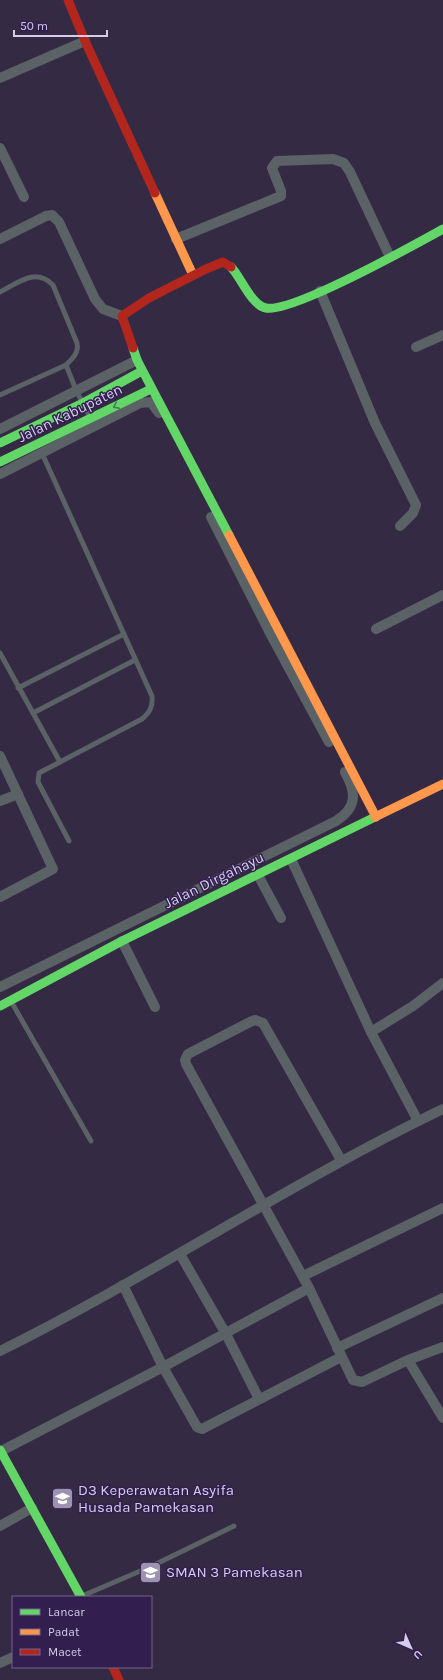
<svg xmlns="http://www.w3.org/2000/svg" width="443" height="1680" font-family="Karla,sans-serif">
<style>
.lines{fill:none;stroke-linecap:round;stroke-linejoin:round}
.lane{stroke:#5a6265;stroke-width:5}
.street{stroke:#5a6265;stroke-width:10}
.fast{stroke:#63d668;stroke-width:9}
.slow{stroke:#ff974d;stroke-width:9}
.jam{stroke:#b3261e;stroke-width:9}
.oneway{stroke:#4a7a5c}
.labels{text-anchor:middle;stroke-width:3;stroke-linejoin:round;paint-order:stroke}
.street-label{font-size:15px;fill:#d5ccea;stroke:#321f4f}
.poi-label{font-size:15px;fill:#d5ccea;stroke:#321f4f;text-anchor:start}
</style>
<rect width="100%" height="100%" fill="#342a44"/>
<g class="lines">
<g class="lane">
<path d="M0,292C18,283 35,267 53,285L77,343C79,353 73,358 66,365"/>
<polyline points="0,395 66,365 76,390 90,417"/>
<path d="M0,653L60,762L142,719C150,712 153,707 152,696L41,451"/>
<polyline points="18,688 124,634"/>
<polyline points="33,713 135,660"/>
<polyline points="60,762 39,773 38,782 69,841"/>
<polyline points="12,1003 91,1141"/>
<polyline points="82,1596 152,1566 234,1526"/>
</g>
<g class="street">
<polyline points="0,78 85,41"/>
<polyline points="0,148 24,197"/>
<polyline points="0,239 46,216 52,215 59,222 95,299 103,309 122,316"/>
<polyline points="176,239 281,196 281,191 272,168 277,161 333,159 344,163 350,172 390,257"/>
<polyline points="320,291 375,423 416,505 413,513 400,526"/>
<polyline points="416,347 443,335"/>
<polyline points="0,429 137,360"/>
<polyline points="0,474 140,403 151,402 159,413"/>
<polyline points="211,517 270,633 329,742"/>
<polyline points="376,629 443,595"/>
<polyline points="0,756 53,869 0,897"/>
<polyline points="0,801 18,794"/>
<polyline points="291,859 371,1032 418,1121"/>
<polyline points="258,875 281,918"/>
<polyline points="122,941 155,1007"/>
<path d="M0,987L336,821C358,807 356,792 345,772"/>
<polyline points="371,1032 413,1006 443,983"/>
<polyline points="341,1160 263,1023 255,1020 250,1022 188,1054 185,1060 186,1064 309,1288 353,1380 362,1382 408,1360 443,1347"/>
<polyline points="180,1254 226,1334 259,1399"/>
<polyline points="303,1276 443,1208"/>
<polyline points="123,1285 163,1367 197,1427 202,1429 341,1357"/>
<polyline points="337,1348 443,1298"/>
<path d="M0,1351C151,1276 291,1182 443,1109"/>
<polyline points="408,1360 443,1418"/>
<polyline points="1,1451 163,1367 309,1288"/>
<polyline points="0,1526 32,1508"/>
<polyline points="0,1663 13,1657"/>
</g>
<g class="fast">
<path d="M231,267C241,277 251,305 266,308C293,313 414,245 443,229"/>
<polyline points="133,348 137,360 229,535"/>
<polyline points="0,443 83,403 142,371"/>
<polyline points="0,462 151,389"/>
<polyline points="0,1006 122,941 375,817"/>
<polyline points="0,1450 81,1597"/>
</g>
<g class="slow">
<polyline points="155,193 193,275"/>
<polyline points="229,535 376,817"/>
<polyline points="375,817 443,784"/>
</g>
<g class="jam">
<polyline points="68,0 85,41 155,193"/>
<polyline points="133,348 122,316 149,298 206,269 223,262 231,267"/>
<polyline points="113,1667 119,1680"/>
</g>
</g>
<defs><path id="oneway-chevron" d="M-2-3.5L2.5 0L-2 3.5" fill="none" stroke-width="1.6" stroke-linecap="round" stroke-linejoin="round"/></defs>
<use class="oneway" href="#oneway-chevron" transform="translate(116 406) rotate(154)"/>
<defs>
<symbol id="university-square" viewBox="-11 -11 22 22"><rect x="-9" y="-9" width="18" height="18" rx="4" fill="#9d93b0" stroke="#321f4f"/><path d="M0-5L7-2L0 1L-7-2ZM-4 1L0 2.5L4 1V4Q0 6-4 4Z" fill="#fff"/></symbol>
<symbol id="school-square" viewBox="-11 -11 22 22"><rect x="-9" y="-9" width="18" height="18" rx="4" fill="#9d93b0" stroke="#321f4f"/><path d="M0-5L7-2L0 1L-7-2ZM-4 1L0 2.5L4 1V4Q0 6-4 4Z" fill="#fff"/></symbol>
</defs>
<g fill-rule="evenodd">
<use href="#university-square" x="50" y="1486" width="25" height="25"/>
<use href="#school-square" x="138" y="1560" width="25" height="25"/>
</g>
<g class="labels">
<g class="street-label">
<text transform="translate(70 413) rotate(-26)" y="5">Jalan Kabupaten</text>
<text transform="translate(214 880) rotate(-26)" y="5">Jalan Dirgahayu</text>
</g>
<g class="poi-label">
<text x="78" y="1495">D3 Keperawatan Asyifa<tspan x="78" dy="17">Husada Pamekasan</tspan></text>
<text x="166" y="1577">SMAN 3 Pamekasan</text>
</g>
</g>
<rect x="12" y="1596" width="140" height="72" fill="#321f4f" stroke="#73648d"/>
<rect x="20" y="1609" width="20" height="6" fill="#63d668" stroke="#73648d"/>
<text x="48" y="1616" font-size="12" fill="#d5ccea">Lancar</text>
<rect x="20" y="1629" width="20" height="6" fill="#ff974d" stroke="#73648d"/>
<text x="48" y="1636" font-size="12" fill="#d5ccea">Padat</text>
<rect x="20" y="1649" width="20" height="6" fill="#b3261e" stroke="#73648d"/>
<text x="48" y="1656" font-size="12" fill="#d5ccea">Macet</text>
<g transform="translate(411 1648) rotate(135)" stroke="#321f4f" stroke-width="3" paint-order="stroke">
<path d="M0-3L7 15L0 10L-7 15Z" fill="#d5ccea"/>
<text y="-6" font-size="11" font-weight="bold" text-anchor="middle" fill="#d5ccea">U</text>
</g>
<path d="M14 30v6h93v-6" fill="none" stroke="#d5ccea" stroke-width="2"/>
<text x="20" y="30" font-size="12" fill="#d5ccea" stroke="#321f4f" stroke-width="3" paint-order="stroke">50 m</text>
</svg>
